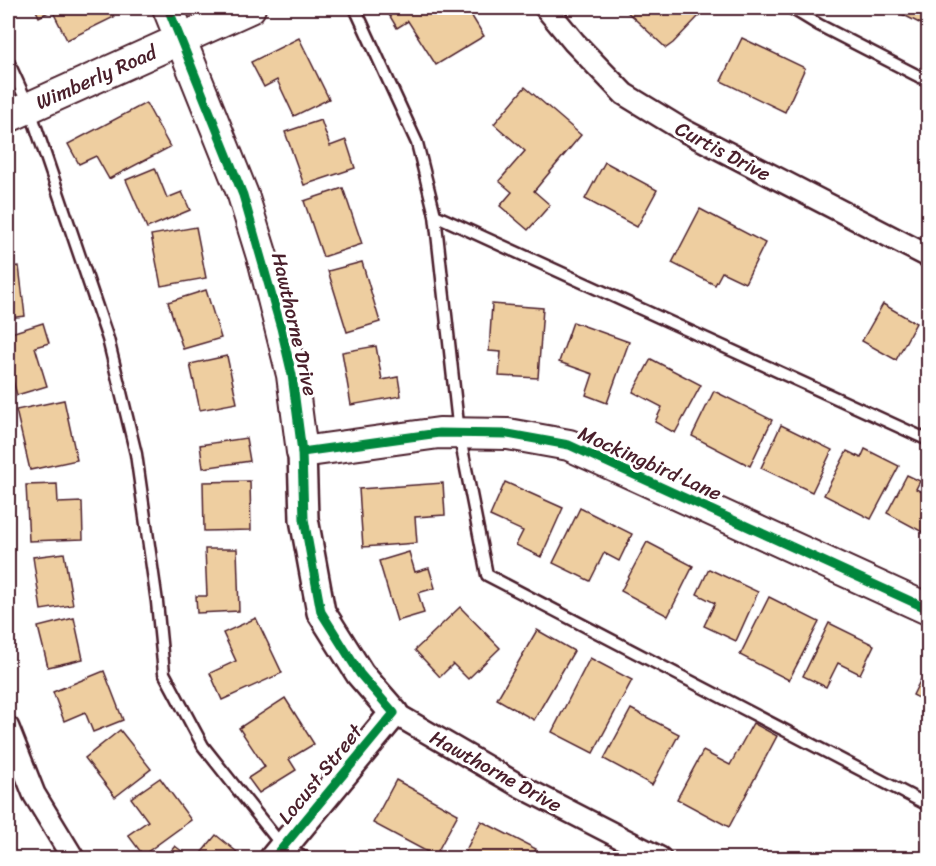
<svg xmlns="http://www.w3.org/2000/svg" width="936" height="866" font-family="Sriracha,sans-serif">
<style>
.building{fill:#eecea0;stroke:#4a1f2b;stroke-width:1.5}
.lines{fill:none;stroke-linecap:round;stroke-linejoin:round}
.service-casing{stroke:#4a1f2b;stroke-width:15}
.minor-casing{stroke:#4a1f2b;stroke-width:26}
.tertiary-casing{stroke:#4a1f2b;stroke-width:32}
.secondary-casing{stroke:#4a1f2b;stroke-width:34}
.service{stroke:#fff;stroke-width:10}
.minor{stroke:#fff;stroke-width:21}
.tertiary{stroke:#fff;stroke-width:27}
.secondary{stroke:#fff;stroke-width:30}
.cycleway-casing{stroke:#fff;stroke-width:13}
.cycleway{stroke:#00873e;stroke-width:9}
.labels{text-anchor:middle;stroke-width:6;stroke-linejoin:round;paint-order:stroke}
.street-label{font-size:20px;fill:#4a1f2b;stroke:#fff}
</style>
<rect width="100%" height="100%" fill="#fff"/>
<filter id="ink" filterUnits="userSpaceOnUse"><feTurbulence type="fractalNoise" baseFrequency=".0167" numOctaves="2"/><feDisplacementMap in="SourceGraphic" scale="12" xChannelSelector="R" yChannelSelector="G"/><feConvolveMatrix kernelMatrix="1 2 1 2 8 2 1 2 1" color-interpolation-filters="sRGB"/></filter>
<g filter="url(#ink)">
<g class="building">
<polygon points="35,8 109,8 114,17 67,40 52,10 39,17"/>
<polygon points="385,8 467,8 484,36 436,65 408,21 397,28"/>
<polygon points="623,8 694,8 699,16 673,43 666,48"/>
<polygon points="890,8 928,8 928,20 925,26"/>
<polygon points="299,38 329,99 294,116 277,80 264,87 251,62"/>
<polygon points="742,38 805,68 785,112 721,81"/>
<polygon points="525,87 581,135 534,191 550,205 528,230 500,206 512,192 499,181 525,151 494,124"/>
<polygon points="146,103 170,147 109,179 96,156 79,164 68,144"/>
<polygon points="321,120 330,146 346,140 355,168 304,185 285,132"/>
<polygon points="605,162 657,190 637,227 585,199"/>
<polygon points="155,168 167,198 182,192 190,210 147,228 126,180"/>
<polygon points="343,188 362,244 323,257 304,201"/>
<polygon points="700,209 765,243 745,283 722,272 715,285 672,263"/>
<polygon points="196,227 206,278 161,286 151,235"/>
<polygon points="362,262 380,322 347,332 328,271"/>
<polygon points="19,266 25,316 8,318 8,267"/>
<polygon points="206,290 221,338 183,349 168,302"/>
<polygon points="492,304 543,308 538,378 499,376 501,352 489,351"/>
<polygon points="883,304 916,323 896,360 862,341"/>
<polygon points="573,322 629,342 607,403 586,395 593,374 559,362"/>
<polygon points="43,323 49,343 35,347 47,386 17,395 8,363 8,334"/>
<polygon points="376,346 382,380 398,377 401,396 351,405 342,352"/>
<polygon points="227,356 237,403 200,410 190,364"/>
<polygon points="651,359 701,385 675,433 655,422 662,407 633,392"/>
<polygon points="714,391 772,420 750,466 692,436"/>
<polygon points="64,400 77,460 30,470 16,410"/>
<polygon points="781,425 832,450 812,492 761,468"/>
<polygon points="246,438 250,461 203,468 200,445"/>
<polygon points="865,449 899,466 871,519 824,495 847,451 861,458"/>
<polygon points="907,475 920,481 916,489 928,495 928,535 887,513"/>
<polygon points="250,481 251,530 204,531 203,482"/>
<polygon points="505,482 563,508 541,557 516,545 523,531 490,516"/>
<polygon points="443,483 445,515 415,517 417,543 363,547 359,489"/>
<polygon points="57,484 58,503 82,502 83,539 29,541 26,485"/>
<polygon points="580,508 632,534 619,561 604,553 590,581 553,563"/>
<polygon points="647,542 693,566 668,616 621,591"/>
<polygon points="205,549 237,549 239,611 197,613 196,596 207,596"/>
<polygon points="409,552 415,572 429,568 435,588 418,593 424,613 397,621 379,561"/>
<polygon points="64,553 73,605 41,610 33,557"/>
<polygon points="709,569 758,592 736,641 704,626 715,603 697,594"/>
<polygon points="769,597 819,622 789,680 740,655"/>
<polygon points="460,607 500,648 468,679 453,664 440,677 415,650"/>
<polygon points="74,618 83,659 48,667 38,627"/>
<polygon points="256,618 282,673 222,700 210,673 236,661 223,633"/>
<polygon points="829,623 874,645 860,674 838,663 826,687 803,676"/>
<polygon points="537,630 574,651 534,720 497,699"/>
<polygon points="590,658 632,680 593,753 552,732"/>
<polygon points="928,665 928,703 913,695"/>
<polygon points="104,671 123,720 93,732 85,712 64,721 53,692"/>
<polygon points="285,698 314,744 289,759 296,770 259,793 248,778 265,767 239,728"/>
<polygon points="631,709 679,734 652,785 604,759"/>
<polygon points="753,723 777,736 729,827 677,799 703,751 730,765"/>
<polygon points="120,730 151,769 115,797 85,758"/>
<polygon points="160,778 191,820 143,855 128,835 148,821 131,798"/>
<polygon points="396,780 458,814 435,856 373,823"/>
<polygon points="481,821 536,849 531,858 467,858 463,856"/>
<polygon points="216,835 237,852 232,858 197,858"/>
<polygon points="175,846 191,858 165,858"/>
</g>
<g class="lines">
<defs>
<g id="service">
<polyline points="355,8 417,143 435,215 459,433 487,575 928,805"/>
<polyline points="791,8 819,25 928,81"/>
<polyline points="8,61 29,107 108,339 136,454 157,602 164,673 203,746 283,847 305,858"/>
<polyline points="435,215 928,440"/>
</g>
<g id="minor">
<polyline points="546,8 574,42 624,94 683,130 928,256"/>
<polyline points="394,713 518,785 660,858"/>
<polyline points="8,728 34,794 73,858"/>
</g>
<polyline id="tertiary" points="274,858 394,713 360,674 321,612 304,519 302,452"/>
<g id="secondary">
<polyline points="168,8 243,195 264,263 292,375 302,452 439,433 508,434 569,445 928,609"/>
<polyline points="8,117 250,8"/>
</g>
</defs>
<use href="#service" class="service-casing"/>
<use href="#minor" class="minor-casing"/>
<use href="#tertiary" class="tertiary-casing"/>
<use href="#secondary" class="secondary-casing"/>
<use href="#service" class="service"/>
<use href="#minor" class="minor"/>
<use href="#tertiary" class="tertiary"/>
<use href="#secondary" class="secondary"/>
<defs>
<g id="cycleway">
<polyline points="168,8 243,195 281,328 292,375 302,452 304,519 321,612 360,674 394,713 274,858"/>
<polyline points="302,452 439,433 508,434 569,445 928,609"/>
</g>
</defs>
<use href="#cycleway" class="cycleway-casing"/>
<use href="#cycleway" class="cycleway"/>
</g>
</g>
<g class="labels">
<g class="street-label">
<text transform="translate(96 77) rotate(-24)" y="7">Wimberly Road</text>
<text transform="translate(723 151) rotate(28)" y="7">Curtis Drive</text>
<text transform="translate(295 324) rotate(77)" y="7">Hawthorne Drive</text>
<text transform="translate(650 463) rotate(24)" y="7">Mockingbird Lane</text>
<text transform="translate(496 771) rotate(29)" y="7">Hawthorne Drive</text>
<text transform="translate(320 774) rotate(-51)" y="7">Locust Street</text>
</g>
</g>
<rect width="936" height="866" fill="none" stroke="#fff" stroke-width="30"/>
<rect x="15" y="15" width="906" height="836" fill="none" stroke="#4a1f2b" stroke-width="2" filter="url(#ink)"/>
</svg>
